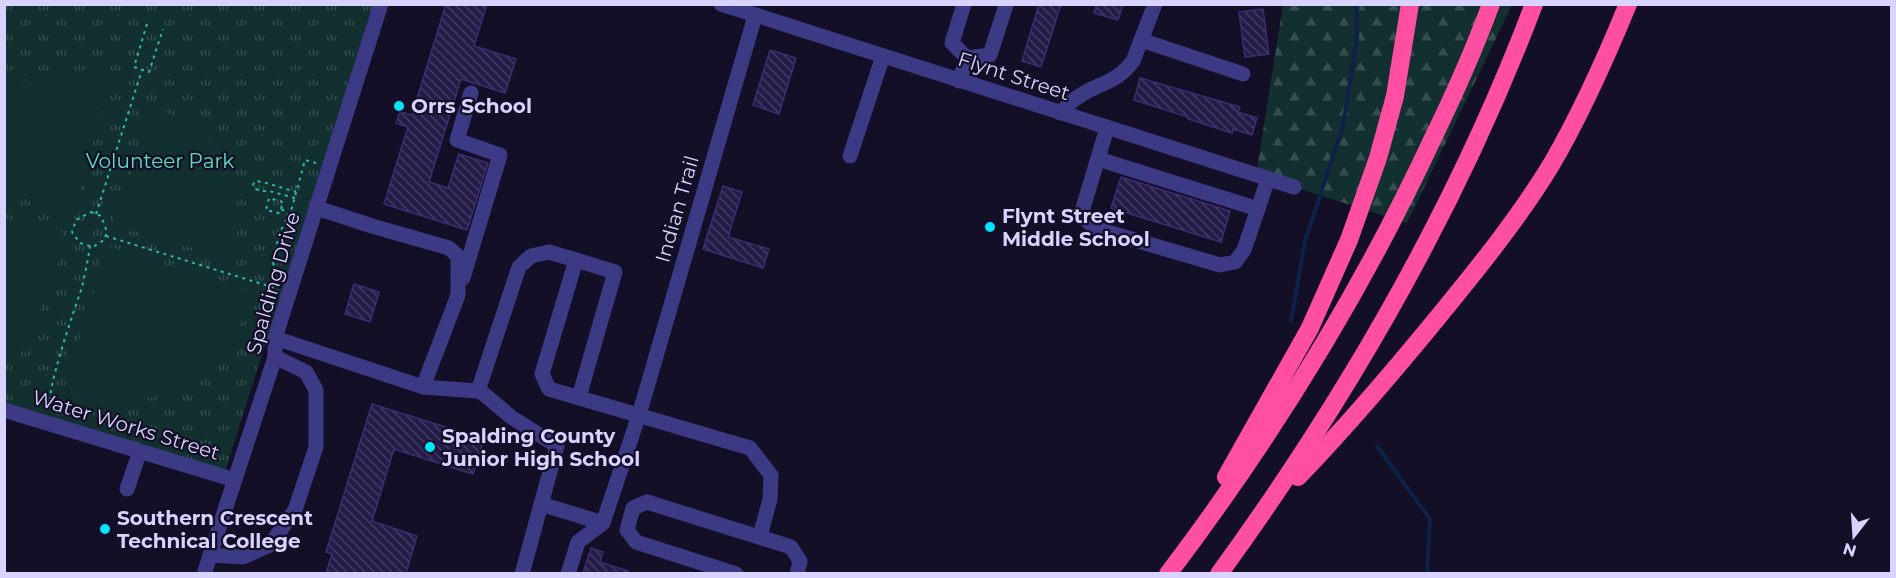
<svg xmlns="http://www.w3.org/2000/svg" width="1896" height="578" font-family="Montserrat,sans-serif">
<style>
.forest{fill:url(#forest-firs)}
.park{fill:url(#park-tufts)}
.pitch{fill:#12302f}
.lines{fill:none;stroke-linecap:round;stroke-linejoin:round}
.stream{stroke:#0c2248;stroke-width:4}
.building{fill:url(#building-back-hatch);stroke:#3b2d73;stroke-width:1.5}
.path{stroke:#2fb8b0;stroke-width:2;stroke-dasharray:3 4.5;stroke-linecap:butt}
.minor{stroke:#3d3a85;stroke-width:15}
.highway{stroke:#ff4fa3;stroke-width:18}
.poi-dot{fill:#00e5ff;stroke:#130f26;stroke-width:2}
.labels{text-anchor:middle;stroke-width:4.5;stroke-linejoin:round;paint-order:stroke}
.street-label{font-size:20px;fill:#d9d4ff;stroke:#130f26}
.poi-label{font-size:20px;font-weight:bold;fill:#d9d4ff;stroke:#130f26;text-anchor:start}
.park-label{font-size:20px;fill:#5fe0c0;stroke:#130f26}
</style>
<defs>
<pattern id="forest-firs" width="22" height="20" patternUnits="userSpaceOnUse" patternTransform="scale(1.5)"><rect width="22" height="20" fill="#12302f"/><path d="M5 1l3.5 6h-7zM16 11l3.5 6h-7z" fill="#344d4e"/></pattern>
<pattern id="park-tufts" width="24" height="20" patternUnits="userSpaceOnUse" patternTransform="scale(1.5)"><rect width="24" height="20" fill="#12302f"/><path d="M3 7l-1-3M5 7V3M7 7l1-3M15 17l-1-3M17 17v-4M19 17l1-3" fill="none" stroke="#344d4e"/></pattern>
<pattern id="building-back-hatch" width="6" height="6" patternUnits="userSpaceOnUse" patternTransform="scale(1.5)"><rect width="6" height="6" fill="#241b47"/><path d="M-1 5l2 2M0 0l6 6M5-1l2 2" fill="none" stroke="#433b63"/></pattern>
</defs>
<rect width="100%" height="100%" fill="#130f26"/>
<polygon class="forest" points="1283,5 1512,5 1407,223 1256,175"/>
<polygon class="park" points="5,5 373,5 223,478 5,409"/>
<g class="pitch">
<path d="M75,74L95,77L111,83L83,174L77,207L67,213L5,190V89C27,77 50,75 75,74Z"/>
<path d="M151,108C202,120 236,161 237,213C237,219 238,226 237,232C236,241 232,250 230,259L141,232L120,230L112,217L125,192Z"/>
<polygon points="5,218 51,231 61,230 66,244 47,288 26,353 5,344"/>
<path d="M112,247L136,257L252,294C232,360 177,405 107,403C100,403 91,404 84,402C77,400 69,397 62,395L97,281L102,252Z"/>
</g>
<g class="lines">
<g class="stream">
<polyline points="1291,321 1305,241 1343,126 1357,38 1357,4"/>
<polyline points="1377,446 1430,519 1427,574"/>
</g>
</g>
<g class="building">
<polygon points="446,4 487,4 474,46 516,59 505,93 461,79 429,182 448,188 459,154 488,163 467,230 384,204 408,127 396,123 400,112 412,115"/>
<polygon points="1039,4 1061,4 1041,67 1022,61"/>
<polygon points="1097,4 1123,4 1118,20 1094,13"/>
<polygon points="1263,9 1269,54 1245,57 1239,12"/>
<polygon points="770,50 796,58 779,114 753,105"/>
<polygon points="1140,78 1240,107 1238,112 1257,118 1252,135 1233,129 1232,133 1188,119 1188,117 1134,100"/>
<polygon points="1121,177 1230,211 1221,242 1111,208"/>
<polygon points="723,186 742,192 728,237 769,249 763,268 703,249"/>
<polygon points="354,284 379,292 370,322 345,314"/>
<polygon points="372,404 484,439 473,474 394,449 372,521 417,536 406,573 326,573 332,554 326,552"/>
<polygon points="591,548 603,552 600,562 628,571 628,573 583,573"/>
</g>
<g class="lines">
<g class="path">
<polyline points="147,24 134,67 149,72 163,29"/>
<polyline points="295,198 269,191 260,191 256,189 253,185 255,181 263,182 296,192"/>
<polyline points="281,209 283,202 269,198 266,210 279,213 281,209 285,211 289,217"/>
<polygon points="91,212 101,216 107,232 104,240 93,247 80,243 72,232 76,220"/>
<polyline points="96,214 142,70"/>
<polyline points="106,236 275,288"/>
<polyline points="272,287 276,273 272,260 281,230 291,211 305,160 316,163"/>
<path d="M50,408C45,393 75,308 82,287C85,274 88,260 90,246"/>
</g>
<g class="minor">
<polyline points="721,4 1294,187"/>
<polyline points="1141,40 1243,74"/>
<polyline points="967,58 990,55 1006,5"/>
<polyline points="959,81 967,58 952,43 964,4"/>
<path d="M1060,113C1066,108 1071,101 1078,97C1098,83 1117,83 1133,61L1155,4"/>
<polyline points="1107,128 1083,208 1085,218 1094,228 1220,265 1235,262 1244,250 1268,179"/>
<polyline points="850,156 883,56"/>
<polyline points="1098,159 1258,209"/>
<polyline points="317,208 372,226 449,248 458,256 458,295 423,387"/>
<polyline points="463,278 500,155 457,140 471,93"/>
<polyline points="275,338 423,387 478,391 485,395 511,417 557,446 522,574"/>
<polyline points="478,391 519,267 531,256 549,252 576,260"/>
<polyline points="579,397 615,272 576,260 542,374 549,389 750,448 771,475 770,499 760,536"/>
<polyline points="4,410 235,480"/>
<polyline points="127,489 140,451"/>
<polyline points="541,504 603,523"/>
<polyline points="210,555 243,557 270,545 295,510 316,447 316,390 306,372 275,357"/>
<polyline points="204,574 275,357 275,338 381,4"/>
<polyline points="568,574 578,542 603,523 639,415 755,16"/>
<polyline points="736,574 636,542 627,530 633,508 647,502 791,547 800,561 797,574"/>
</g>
<g class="highway">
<polyline points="1226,477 1310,328 1349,240 1378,158 1395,96 1410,4"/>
<path d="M1298,477C1348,425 1394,371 1439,316C1479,267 1518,219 1551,165C1581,114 1605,60 1628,4"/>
<path d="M1168,574C1271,438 1361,293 1433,138C1454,95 1474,50 1491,4"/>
<path d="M1219,574C1347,398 1457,208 1534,4"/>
</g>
</g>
<g class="poi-dot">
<circle cx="399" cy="106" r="6"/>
<circle cx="990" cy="227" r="6"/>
<circle cx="430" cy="447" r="6"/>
<circle cx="105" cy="529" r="6"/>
</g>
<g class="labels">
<g class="street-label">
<text transform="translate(1014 76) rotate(18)" y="7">Flynt Street</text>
<text transform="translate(677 209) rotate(-74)" y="7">Indian Trail</text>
<text transform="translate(273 283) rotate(-74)" y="7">Spalding Drive</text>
<text transform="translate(126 425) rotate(17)" y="7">Water Works Street</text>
</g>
<g class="poi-label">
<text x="411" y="113">Orrs School</text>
<text x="1002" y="223">Flynt Street<tspan x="1002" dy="23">Middle School</tspan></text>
<text x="442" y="443">Spalding County<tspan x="442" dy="23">Junior High School</tspan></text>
<text x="117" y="525">Southern Crescent<tspan x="117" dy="23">Technical College</tspan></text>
</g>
<g class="park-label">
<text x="160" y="168">Volunteer Park</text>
</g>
</g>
<rect width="1896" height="578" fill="none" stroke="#d9d4ff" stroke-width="12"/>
<g transform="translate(1854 536) rotate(197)" stroke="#130f26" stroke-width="4.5" paint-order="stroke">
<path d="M0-4.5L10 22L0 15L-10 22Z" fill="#d9d4ff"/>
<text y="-9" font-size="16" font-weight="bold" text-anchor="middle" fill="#d9d4ff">N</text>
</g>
</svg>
